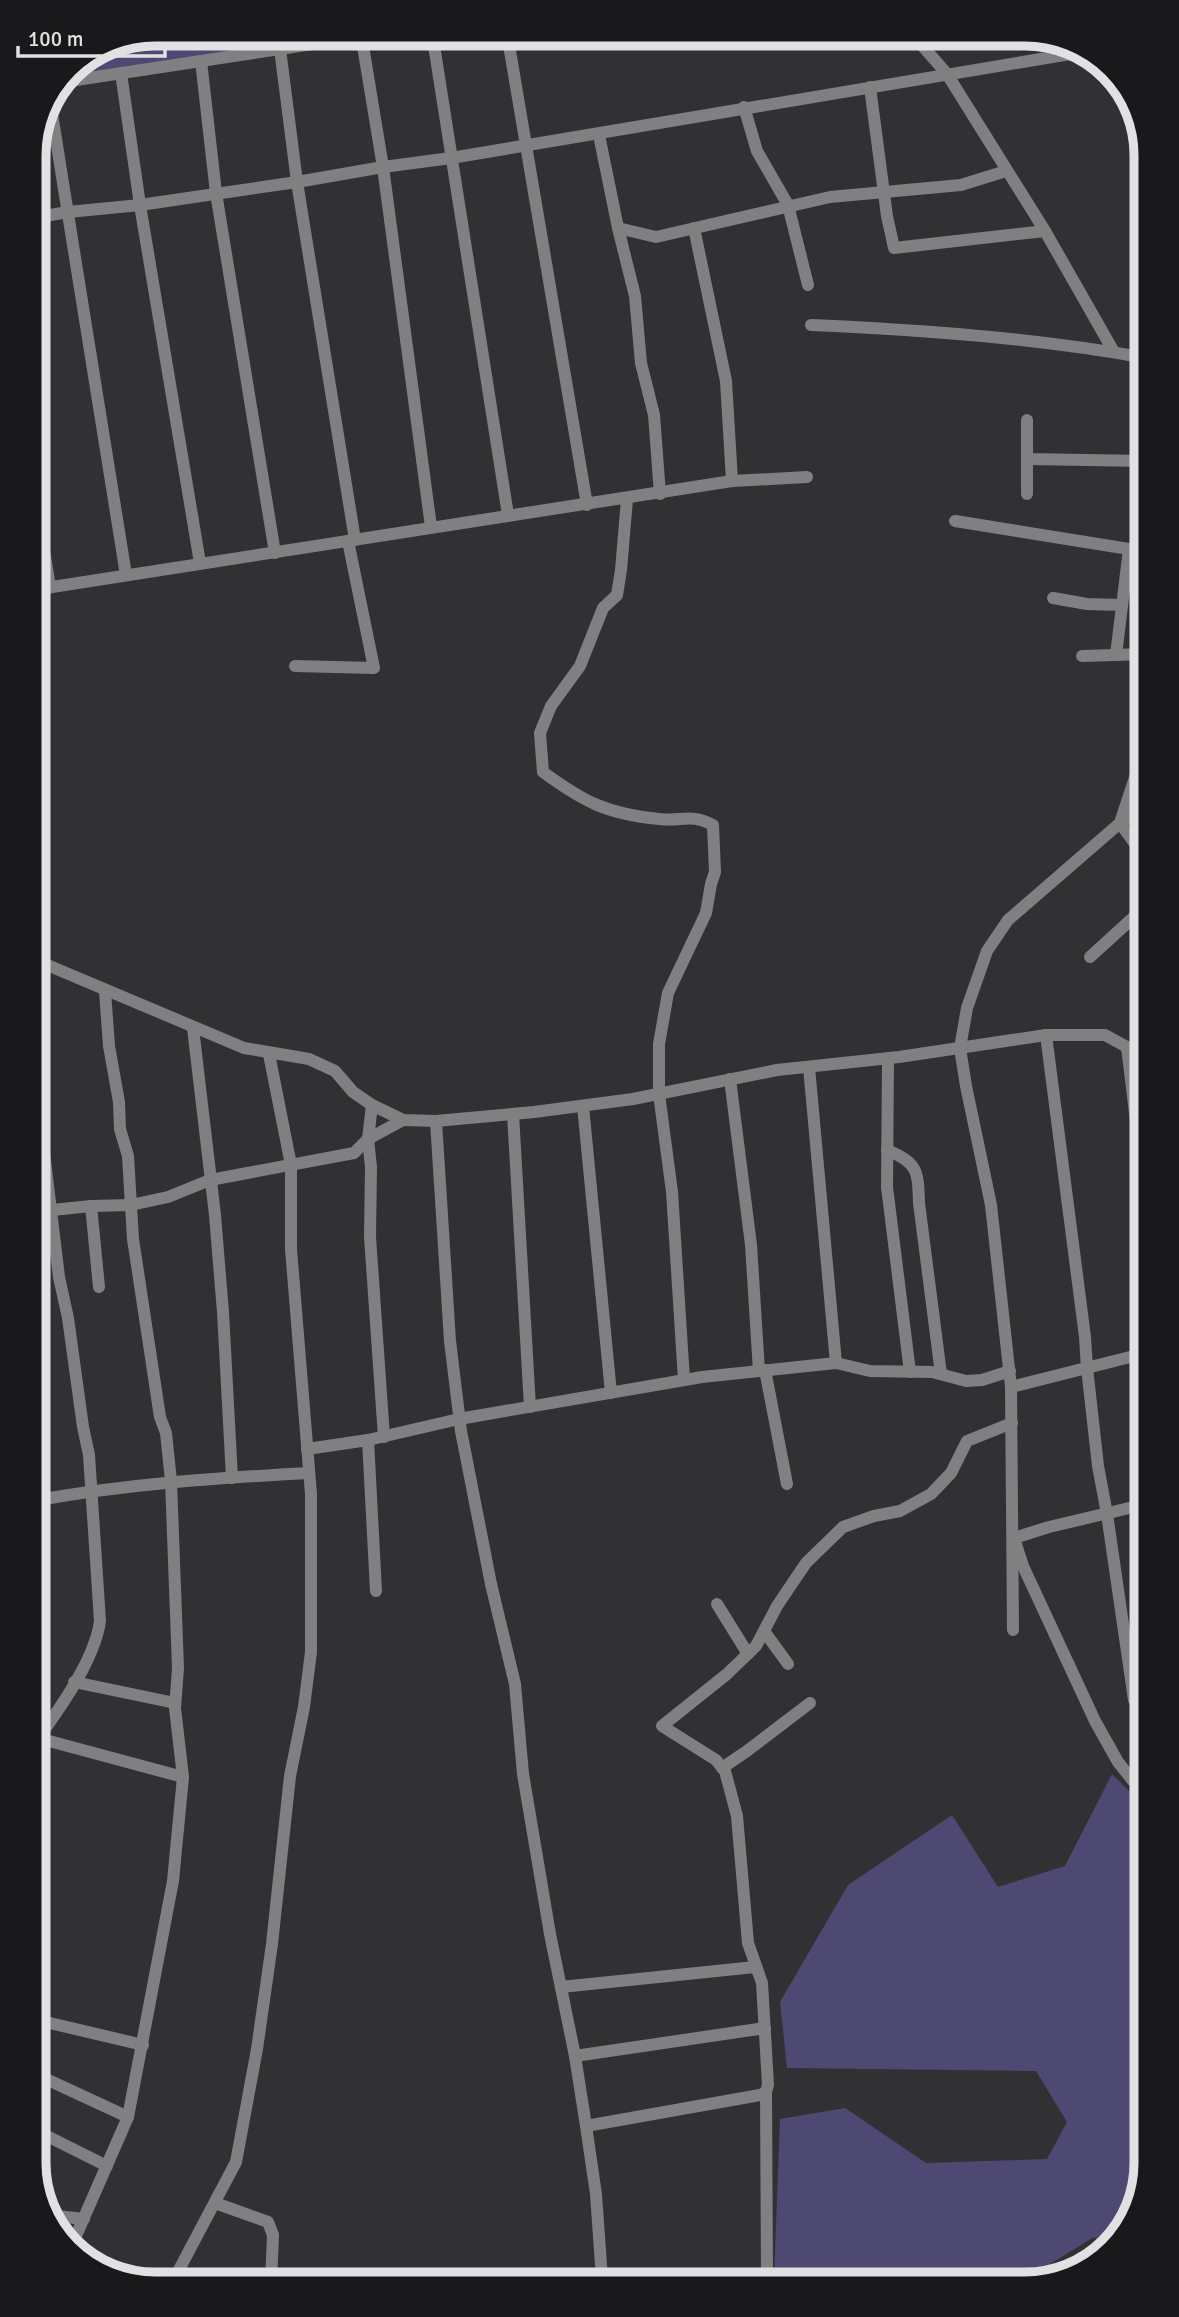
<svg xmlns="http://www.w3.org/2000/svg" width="1179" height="2317" font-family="Signika,sans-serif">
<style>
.green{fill:#4e4972}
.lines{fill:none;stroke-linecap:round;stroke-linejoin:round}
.minor{stroke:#807f81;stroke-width:12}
.rim{fill:none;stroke:#e1e1e3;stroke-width:9}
</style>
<rect width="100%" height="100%" fill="#313134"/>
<g class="green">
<polygon points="339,40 63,81 69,68 108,42"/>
<polygon points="1112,1774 1146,1808 1146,2163 1125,2230 1106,2246 1094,2237 1032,2275 774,2278 780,2119 845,2108 926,2163 1047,2159 1067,2122 1036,2071 787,2068 780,2002 848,1885 952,1815 998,1887 1065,1866"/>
</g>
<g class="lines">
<g class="minor">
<polyline points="913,35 947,74 1045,231 1114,352"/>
<polyline points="433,39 508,515"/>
<polyline points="508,39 587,505"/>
<polyline points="362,40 383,167 431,527"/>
<polyline points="280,49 297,182 355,540"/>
<polyline points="201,61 216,193 275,553"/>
<polyline points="121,73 140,205 200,563"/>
<polyline points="63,82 339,40"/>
<polyline points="870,87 887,216 894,248 1045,231"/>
<polyline points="744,107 757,151 788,205 808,285"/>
<polyline points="51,108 126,575"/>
<polyline points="599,135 618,228 635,296 641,363 654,415 660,494"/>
<polyline points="33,218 68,212 140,205 297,182 383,167 451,158 1082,52"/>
<polyline points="618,228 656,237 830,197 961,185 1006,171"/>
<polyline points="694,228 726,381 732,481"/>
<path d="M811,325C923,330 1036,338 1146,358"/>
<polyline points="1027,420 1027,459 1146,461"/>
<polyline points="1027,459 1027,494"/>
<polyline points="33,483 50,587"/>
<path d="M627,499L621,570L617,595L603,608L580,666L551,706L540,733L543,772C584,802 607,814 659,819C682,822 690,813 713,825L715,872L711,884L706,913L668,993L659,1044V1094L672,1192L684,1380"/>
<polyline points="955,521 1129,549"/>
<polyline points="33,590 732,481 807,477"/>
<polyline points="1053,598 1087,604 1122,605"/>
<polyline points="1116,655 1129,549 1146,550"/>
<polyline points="1082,656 1146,654"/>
<polyline points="295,666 374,668 348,541"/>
<polyline points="1146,859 1120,823 1146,809"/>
<polyline points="1090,957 1146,906"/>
<polyline points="33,959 244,1048 309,1059 335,1071 353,1092 372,1105 403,1120 436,1121 534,1112 633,1099 777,1070 899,1057 1046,1035 1105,1035 1127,1047 1146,1070"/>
<polyline points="193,1028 215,1215 223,1312 232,1478"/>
<polyline points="1046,1035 1085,1337 1087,1368 1098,1466 1107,1514 1134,1700"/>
<polyline points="1127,1047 1146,1203"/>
<polyline points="888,1058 887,1187 910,1372"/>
<polyline points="809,1067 836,1363"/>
<polyline points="730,1079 751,1245 759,1371"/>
<polyline points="583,1106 611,1393"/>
<polyline points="513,1114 530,1407"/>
<polyline points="436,1121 450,1341 461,1431 491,1584 515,1684 523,1774 550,1934 575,2056 586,2126 596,2194 602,2279"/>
<path d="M887,1150C918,1163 918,1171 919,1203L941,1374"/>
<polyline points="91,1206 99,1287"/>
<polyline points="33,1212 91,1206 131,1205 168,1197 210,1180 354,1153 368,1139 372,1105"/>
<polyline points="765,1370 787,1484"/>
<polyline points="1011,1387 1146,1353"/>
<polyline points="384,1437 370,1237 371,1167 368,1139 403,1120"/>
<polyline points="368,1440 376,1591"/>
<polyline points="307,1449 368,1440 459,1419 702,1377 836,1363 870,1371 932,1372 966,1381 982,1380 1010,1371"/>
<path d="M33,1501C125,1484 216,1478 309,1473"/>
<polyline points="33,1586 45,1729"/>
<polyline points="717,1604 748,1654"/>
<polyline points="1013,1630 1011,1387 991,1205 966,1086 960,1048 967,1008 987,951 1008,920 1120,823 1146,744"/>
<polyline points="764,1631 788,1664"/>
<polyline points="74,1682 175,1703"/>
<polyline points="38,1738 183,1777"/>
<path d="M33,1745C57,1713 95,1660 100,1621L89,1455L83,1427L68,1318L59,1277L33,1061"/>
<polyline points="722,1768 747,1751 810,1703"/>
<polyline points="1146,1797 1118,1762 1095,1721 1023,1566 1014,1538 1049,1527 1146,1504"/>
<polyline points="561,1987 755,1967"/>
<polyline points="33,2019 143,2045"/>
<polyline points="575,2056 765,2028"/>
<polyline points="33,2073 128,2117"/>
<polyline points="766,2092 767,2278"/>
<polyline points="586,2126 760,2095 766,2092 768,2085 762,1983 748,1943 737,1816 725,1771 716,1760 662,1726 727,1674 756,1646 777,1606 806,1563 843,1527 874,1516 900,1511 931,1494 951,1473 967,1441 1012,1423"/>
<polyline points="33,2129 107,2166"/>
<polyline points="215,2203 268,2222 273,2235 271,2282"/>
<polyline points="48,2215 84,2219"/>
<polyline points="72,2245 128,2117 173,1881 183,1777 175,1708 178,1668 171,1481 166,1433 160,1417 133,1239 128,1156 120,1129 119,1102 109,1046 105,991"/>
<polyline points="172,2283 236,2162 257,2049 272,1944 290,1776 304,1707 311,1652 311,1494 291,1249 291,1165 269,1054"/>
</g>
</g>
<path d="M0 0H1179V2317H0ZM155 46H1025A109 109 0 0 1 1134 155V2163A109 109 0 0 1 1025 2272H155A109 109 0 0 1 46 2163V155A109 109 0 0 1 155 46Z" fill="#19191b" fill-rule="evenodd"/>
<path class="rim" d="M155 46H1025A109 109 0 0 1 1134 155V2163A109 109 0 0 1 1025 2272H155A109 109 0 0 1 46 2163V155A109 109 0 0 1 155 46Z"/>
<path d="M18 46v10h147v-10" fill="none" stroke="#e1e1e3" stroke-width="3.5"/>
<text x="28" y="46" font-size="21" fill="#e1e1e3" stroke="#19191b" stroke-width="5" paint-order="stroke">100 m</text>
</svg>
